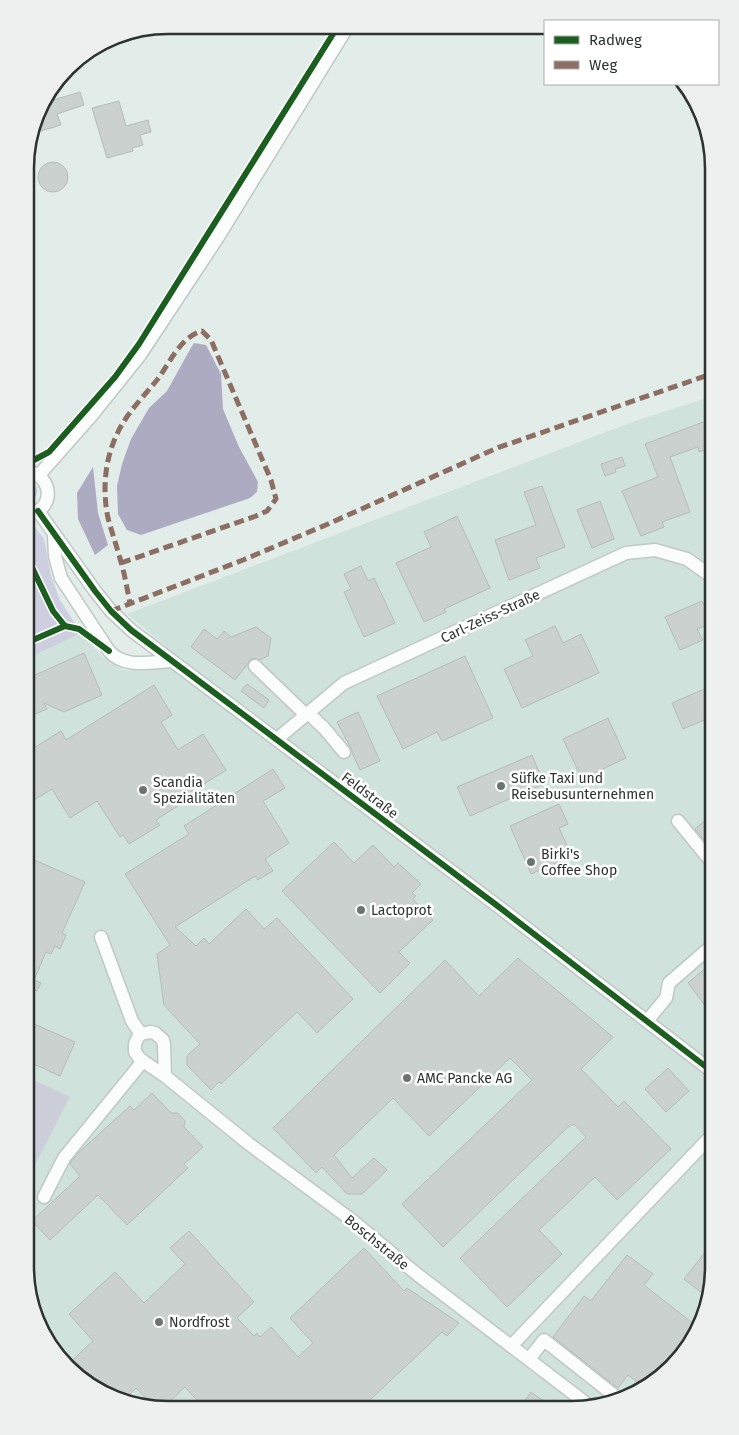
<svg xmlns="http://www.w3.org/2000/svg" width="739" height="1435" font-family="'Fira Sans',sans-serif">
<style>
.built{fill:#cfe2db}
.green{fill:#ccceda}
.forest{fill:#cecee1}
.water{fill:#acabc2}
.building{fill:#cad1cf;stroke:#b5bcba}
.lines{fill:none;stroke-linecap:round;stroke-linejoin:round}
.minor-casing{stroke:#c0c8c5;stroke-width:15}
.minor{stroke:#fbfcfc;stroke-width:12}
.quiet{stroke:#8d6e63;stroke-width:5;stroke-dasharray:10 5;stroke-linecap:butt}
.cycleway-casing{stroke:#fff;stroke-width:9}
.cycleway{stroke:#1b5e20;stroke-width:6}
.poi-dot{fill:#6c7471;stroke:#fff;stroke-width:2}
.labels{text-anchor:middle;stroke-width:5;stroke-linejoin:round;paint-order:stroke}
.street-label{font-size:14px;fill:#2d3331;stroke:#fff}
.poi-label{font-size:14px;fill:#2d3331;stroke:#fff;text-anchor:start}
.rim{fill:none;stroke:#2d3331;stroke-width:2.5}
</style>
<rect width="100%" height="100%" fill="#e2ece9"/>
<polygon class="built" points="714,396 714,1277 684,1354 617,1402 571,1410 149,1409 74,1375 33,1313 25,1267 26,659 81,633 103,657 123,670 144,671 174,653 127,614 635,421"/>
<g class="green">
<path d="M26,480C41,483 41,499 26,503Z"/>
<polygon points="25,1076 70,1097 25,1184"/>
</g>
<polygon class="forest" points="26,521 31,522 44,539 51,576 60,600 81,633 26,659"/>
<g class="water">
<polygon points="194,343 206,345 221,374 223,409 239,447 258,482 257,492 250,498 141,535 127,530 118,514 117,486 122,464 131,439 149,408 167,391 188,353"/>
<polygon points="93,467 98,513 108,545 95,555 78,519 77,493"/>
</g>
<g class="building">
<polygon points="50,91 53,100 80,92 84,105 57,114 61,125 41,131 40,126 33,128 40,105"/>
<polygon points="119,101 126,126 148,120 151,132 140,135 143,145 132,148 133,151 107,158 92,108"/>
<circle cx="53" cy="177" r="15"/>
<polygon points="714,418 714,466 713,466 707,449 699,452 698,447 670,457 690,512 662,522 664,527 641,536 622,491 658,477 645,444"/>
<polygon points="622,457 625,466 615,469 616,472 605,476 601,464"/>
<polygon points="542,486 565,547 536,558 540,568 509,580 495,540 536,525 524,492"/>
<polygon points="600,501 614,539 592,548 577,510"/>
<polygon points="457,516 490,588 444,609 446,612 424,622 396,563 431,547 424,532"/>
<polygon points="361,566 368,581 374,578 395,623 364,637 344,592 351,589 344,574"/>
<polygon points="702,601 712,623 697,629 703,640 680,650 665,617"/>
<polygon points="555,626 563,643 581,634 599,673 522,708 504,669 533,656 525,640"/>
<polygon points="256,627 271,638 268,656 260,660 253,658 250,660 247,665 235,680 191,647 204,629 217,639 224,631 231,637"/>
<polygon points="84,653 102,695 64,712 44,703 47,709 33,715 27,733 26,733 26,679"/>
<polygon points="465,656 493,718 442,741 437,732 403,749 377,696"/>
<polygon points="247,684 269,700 264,708 241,691"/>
<polygon points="154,685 172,715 161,722 178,750 203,734 226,770 185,796 187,800 156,820 160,825 129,844 123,835 120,837 97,801 70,818 52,789 25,806 26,753 61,731 66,740"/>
<polygon points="709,687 714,699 714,716 683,729 672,703"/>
<polygon points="358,712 380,761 360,770 352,753 352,750 337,722"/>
<polygon points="608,718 626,758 582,779 563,739"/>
<polygon points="532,755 544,784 470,816 457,787"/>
<polygon points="273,769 285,788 263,801 289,843 265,859 273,871 258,880 255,876 175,927 196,946 204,938 209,944 246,909 264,929 277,918 353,999 317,1033 297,1012 221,1084 219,1082 211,1090 187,1065 187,1056 200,1044 164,1005 157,954 170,945 125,874 189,834 184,826"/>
<polygon points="559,804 568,824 559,828 572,856 531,874 510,826"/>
<polygon points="714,813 714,852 695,829"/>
<polygon points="334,842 354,863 373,845 394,867 398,863 421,884 412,893 416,896 413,899 433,920 399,952 410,963 380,993 282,891"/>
<polygon points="25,856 85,882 62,933 66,935 60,949 55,946 51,954 46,952 34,980 41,983 37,991 30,987 25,998"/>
<polygon points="518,958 613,1037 581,1069 618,1107 624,1101 671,1149 617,1200 595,1177 539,1230 562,1254 507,1307 460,1258 586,1137 574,1124 567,1128 443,1247 402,1204 532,1080 510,1058 429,1136 393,1098 334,1155 352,1178 374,1158 387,1170 362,1194 347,1194 322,1167 316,1173 273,1128 445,960 479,996"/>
<polygon points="714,961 714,1007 706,1007 688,983"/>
<polygon points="25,1020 75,1042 60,1076 25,1060"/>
<polygon points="668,1068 689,1091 666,1112 645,1089"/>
<polygon points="152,1093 171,1113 178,1113 185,1121 184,1127 203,1147 184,1164 188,1168 127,1225 98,1195 50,1240 32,1221 80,1176 70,1164 71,1162 77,1154 130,1106 134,1110"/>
<polygon points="189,1231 254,1302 237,1318 254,1336 257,1333 260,1337 271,1327 298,1357 313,1343 290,1318 364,1248 404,1291 407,1288 459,1323 447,1336 442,1332 369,1401 378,1409 311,1409 307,1405 303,1409 205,1409 185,1387 162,1409 156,1409 136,1388 126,1398 74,1375 67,1365 93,1341 69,1314 115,1272 144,1303 185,1264 170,1248"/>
<polygon points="714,1241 714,1277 706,1296 684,1279"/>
<polygon points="627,1255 653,1274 644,1285 695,1325 684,1354 641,1385 628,1375 618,1388 553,1337 584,1296 591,1301"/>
<polygon points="531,1392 556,1410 519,1410"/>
</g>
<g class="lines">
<defs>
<g id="minor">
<polyline points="39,475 92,415 140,355 218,237 348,26"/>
<polyline points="38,511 95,591 111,611 131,630 499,907 714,1073"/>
<path d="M26,514C55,513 55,475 26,471"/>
<path d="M54,535L55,556L61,578L109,651C125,669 149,662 171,661"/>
<polyline points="255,666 306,715"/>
<polyline points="308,713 324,728 344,752"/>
<polyline points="277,739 344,683 626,553 655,550 687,559 708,574 714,582"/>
<polyline points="678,821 714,865"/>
<polyline points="101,937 132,1021 141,1034"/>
<polyline points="647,1021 666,998 669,983 714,944"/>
<polyline points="165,1076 164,1045 163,1040 155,1033 150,1032 141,1034 138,1037 135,1044 135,1052 140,1059 165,1076 249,1144 353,1221 418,1275 591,1407"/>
<polyline points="44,1197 64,1158 143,1061"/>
<polyline points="511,1346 714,1133"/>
<polyline points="529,1359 544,1340 620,1400"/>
</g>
</defs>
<use href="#minor" class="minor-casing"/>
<use href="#minor" class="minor"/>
<g class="quiet">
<path d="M121,563L256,516L267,511L276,499L271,480L211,340L202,331C180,337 170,363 157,380C144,396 127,413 118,432C105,458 102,489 108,518C112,533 117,547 121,562C125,575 127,589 130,603"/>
<polyline points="111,611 243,560 328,524 497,448 714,373"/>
</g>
<defs>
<g id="cycleway">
<polyline points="26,462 32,461 49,452 115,377 139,344 338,26"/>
<polyline points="38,511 95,591 111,611 131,630 499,907 714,1073"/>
<polyline points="26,555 53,611 65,626"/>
<polyline points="26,643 65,626 79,629 109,651"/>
</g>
</defs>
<use href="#cycleway" class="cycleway-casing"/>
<use href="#cycleway" class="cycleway"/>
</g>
<g class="poi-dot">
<circle cx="501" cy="786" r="5"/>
<circle cx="143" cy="790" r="5"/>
<circle cx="531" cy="862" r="5"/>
<circle cx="361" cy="910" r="5"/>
<circle cx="407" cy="1078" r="5"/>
<circle cx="159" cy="1322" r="5"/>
</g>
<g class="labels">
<g class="street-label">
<text transform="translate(490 616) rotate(-25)" y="5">Carl-Zeiss-Straße</text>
<text transform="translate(370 795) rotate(37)" y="5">Feldstraße</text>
<text transform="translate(377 1242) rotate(39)" y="5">Boschstraße</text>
</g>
<g class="poi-label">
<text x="511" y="783">Süfke Taxi und<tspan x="511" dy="16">Reisebusunternehmen</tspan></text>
<text x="153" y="787">Scandia<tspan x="153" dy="16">Spezialitäten</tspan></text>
<text x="541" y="859">Birki's<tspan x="541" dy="16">Coffee Shop</tspan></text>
<text x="371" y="915">Lactoprot</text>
<text x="417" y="1083">AMC Pancke AG</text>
<text x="169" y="1327">Nordfrost</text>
</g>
</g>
<path d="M0 0H739V1435H0ZM168 34H571A134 134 0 0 1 705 168V1267A134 134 0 0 1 571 1401H168A134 134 0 0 1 34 1267V168A134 134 0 0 1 168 34Z" fill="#eeefef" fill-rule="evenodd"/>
<path class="rim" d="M168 34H571A134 134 0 0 1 705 168V1267A134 134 0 0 1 571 1401H168A134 134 0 0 1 34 1267V168A134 134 0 0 1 168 34Z"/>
<rect x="544" y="20" width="175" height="65" fill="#ffffff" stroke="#abadad"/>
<rect x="554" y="36" width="25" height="8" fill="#1b5e20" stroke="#abadad"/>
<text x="589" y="45" font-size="15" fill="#2d3331">Radweg</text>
<rect x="554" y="61" width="25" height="8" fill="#8d6e63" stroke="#abadad"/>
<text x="589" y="70" font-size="15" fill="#2d3331">Weg</text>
</svg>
